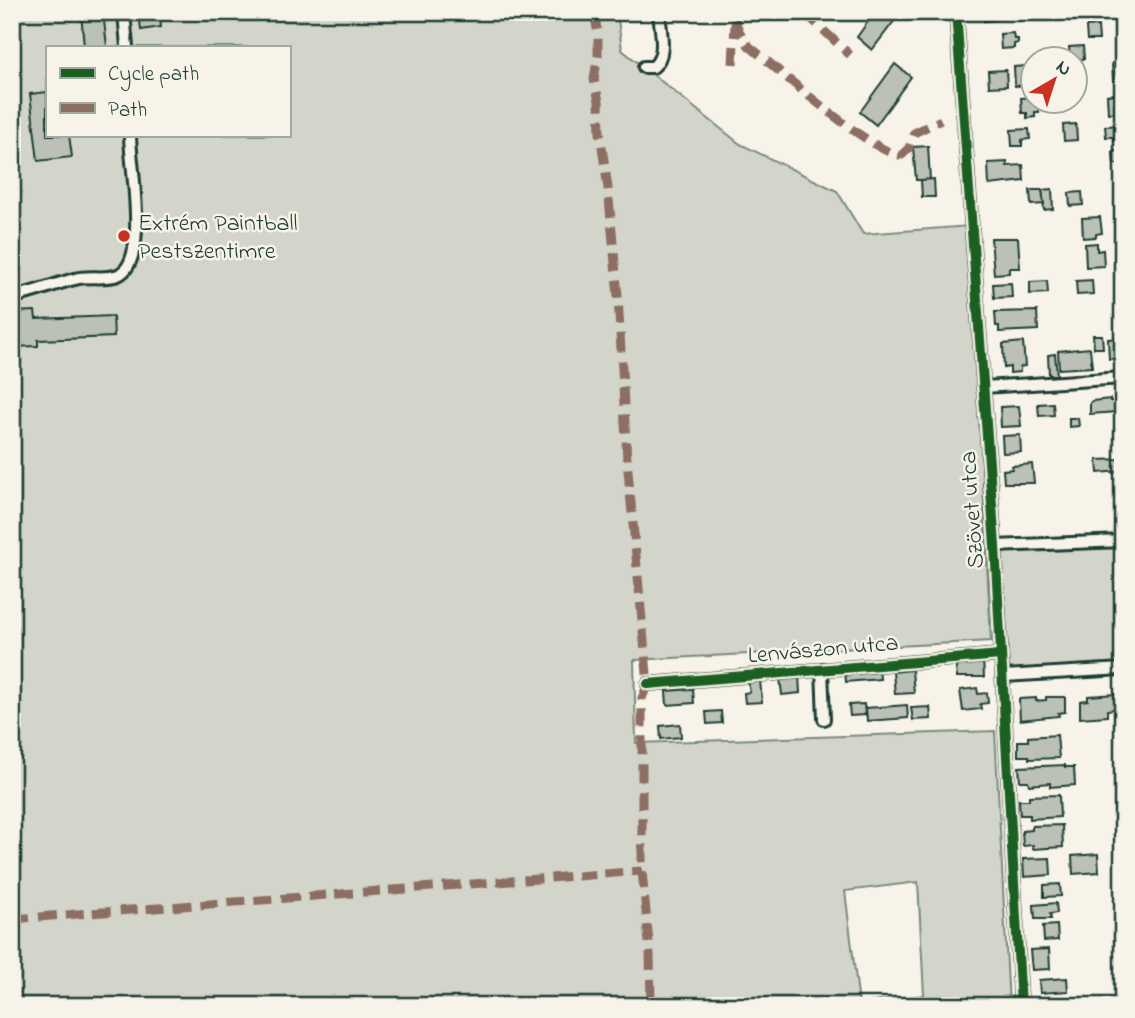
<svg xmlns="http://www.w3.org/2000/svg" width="1135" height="1018" font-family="'Indie Flower',sans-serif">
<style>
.green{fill:#d3d5ca;stroke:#79897f;stroke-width:2;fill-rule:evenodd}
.building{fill:#bbc1b6;stroke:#1f3d34;stroke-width:2}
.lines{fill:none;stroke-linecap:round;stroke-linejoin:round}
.minor-casing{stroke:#1f3d34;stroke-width:16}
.minor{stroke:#f7f3e8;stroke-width:10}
.quiet{stroke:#8d6e63;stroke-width:9;stroke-dasharray:18 9;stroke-linecap:butt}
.cycleway-casing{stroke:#f7f3e8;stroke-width:15}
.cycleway{stroke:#1b5e20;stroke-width:10}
.poi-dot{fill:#c8321e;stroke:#f7f3e8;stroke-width:2.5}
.labels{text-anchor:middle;stroke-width:5;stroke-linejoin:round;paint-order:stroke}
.poi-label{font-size:24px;fill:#1f3d34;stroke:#f7f3e8;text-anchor:start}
.street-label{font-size:24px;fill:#1f3d34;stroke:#f7f3e8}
</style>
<rect width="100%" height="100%" fill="#f7f3e8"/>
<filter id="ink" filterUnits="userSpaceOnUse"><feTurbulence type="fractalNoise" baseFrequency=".0143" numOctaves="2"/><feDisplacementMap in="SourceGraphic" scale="14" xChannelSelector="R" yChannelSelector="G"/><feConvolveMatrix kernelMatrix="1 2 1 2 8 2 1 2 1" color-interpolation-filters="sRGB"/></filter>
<g filter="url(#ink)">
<g class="green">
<path d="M12,12H617L622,50L740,144L837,191L863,234L970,226L991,641L634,660L636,743L995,731L1009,1006H12ZM47,47H289V135H47ZM918,882L924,995L859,1004L845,891Z"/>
<polygon points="1123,541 1123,669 1003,676 995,546"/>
</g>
<g class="building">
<polygon points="81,12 103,12 107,47 84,47"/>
<polygon points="139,12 167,12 168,18 160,19 161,27 141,30"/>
<polygon points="875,12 901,12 872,50 857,37"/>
<polygon points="984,12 1038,12 1038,19 1023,20 1023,16 984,21"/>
<polygon points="1100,12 1123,12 1123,18 1100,19"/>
<polygon points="1098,26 1099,40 1087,40 1086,27"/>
<polygon points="1013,33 1014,39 1018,39 1018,43 1014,44 1014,48 1001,49 1000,34"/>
<polygon points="1083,46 1084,59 1070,60 1069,47"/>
<polygon points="1112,63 1123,63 1123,80 1113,81"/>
<polygon points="895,64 911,77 876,125 860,112"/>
<polygon points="1026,66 1027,85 1015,86 1014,67"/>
<polygon points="1006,70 1007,86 989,87 988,71"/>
<polygon points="47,92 47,135 69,135 72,157 38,161 30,94"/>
<polygon points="1123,93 1123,112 1108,113 1107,95"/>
<polygon points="1034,97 1034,102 1039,102 1039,112 1035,112 1035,117 1027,118 1027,113 1022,113 1021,98"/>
<polygon points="1076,124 1077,140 1064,141 1063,125"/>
<polygon points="1123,125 1123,141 1114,141 1114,137 1106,137 1105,126"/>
<polygon points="1029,129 1030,139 1022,140 1022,146 1012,146 1011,130"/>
<polygon points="928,146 930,180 916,180 913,147"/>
<polygon points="1113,151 1123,151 1123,164 1114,164"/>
<polygon points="1007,162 1007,166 1023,165 1024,181 989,185 988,163"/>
<polygon points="934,179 935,197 922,197 921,180"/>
<polygon points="1052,189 1053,209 1044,210 1042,190"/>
<polygon points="1030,190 1042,190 1044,204 1031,205"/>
<polygon points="1082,192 1083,205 1070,206 1069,193"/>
<polygon points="1100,217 1102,233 1096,234 1096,237 1083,238 1082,218"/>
<polygon points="991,238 1018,238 1020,268 1009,268 1009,273 994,274"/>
<polygon points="1097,243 1097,251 1103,250 1104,266 1086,267 1085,244"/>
<polygon points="1092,280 1093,294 1077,295 1076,281"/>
<polygon points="1047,281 1048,293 1030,294 1030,282"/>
<polygon points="1011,283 1012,297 994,298 993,284"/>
<polygon points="35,311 36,319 113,316 114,337 38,340 38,346 12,347 12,312"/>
<polygon points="1037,311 1038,330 999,332 999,326 996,326 995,312"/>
<polygon points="1093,335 1102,335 1103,348 1094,348"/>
<polygon points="1122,338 1123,358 1109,359 1108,339"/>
<polygon points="1023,342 1025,366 1020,367 1020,372 1010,373 1010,367 1004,368 1003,344"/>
<polygon points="1090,348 1092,367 1059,369 1058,351"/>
<polygon points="1055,354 1057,375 1049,375 1048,355"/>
<polygon points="1110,399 1110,401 1116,401 1117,412 1090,414 1090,403 1092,401"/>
<polygon points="1053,403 1054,415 1039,416 1038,404"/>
<polygon points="1019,406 1021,426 1001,427 1000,407"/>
<polygon points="1069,418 1078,418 1079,426 1069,427"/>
<polygon points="1020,435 1021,452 1003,453 1002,436"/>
<polygon points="1123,459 1123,475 1121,471 1098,473 1097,460"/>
<polygon points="1032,464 1034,483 1004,483 1003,470 1012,469 1012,466"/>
<polygon points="983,659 984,677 957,677 955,661"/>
<polygon points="879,667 880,679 846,682 845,670"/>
<polygon points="912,670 914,693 895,694 893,672"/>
<polygon points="799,676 800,693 782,695 780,677"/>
<polygon points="760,680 762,702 745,703 744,693 750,692 748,681"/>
<polygon points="977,688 978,694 987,693 988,703 980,704 981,709 963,711 960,690"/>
<polygon points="693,689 694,703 667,705 666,691"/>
<polygon points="1117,694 1123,697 1123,706 1121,708 1107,710 1107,716 1080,718 1080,701 1088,700 1088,696"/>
<polygon points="1046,697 1065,697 1065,712 1058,713 1059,716 1020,720 1019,699 1036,698 1036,701 1046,700"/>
<polygon points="864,704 865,715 850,716 849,705"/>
<polygon points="907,705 908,718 867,721 866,708"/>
<polygon points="930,707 931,719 913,720 911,708"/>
<polygon points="721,711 722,723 707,724 706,712"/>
<polygon points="680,724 681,737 661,739 660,726"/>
<polygon points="1123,731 1123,751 1119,751 1118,732"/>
<polygon points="1057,735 1059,758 1029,759 1029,756 1018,756 1018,741 1028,741 1028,737"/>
<polygon points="1065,765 1065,767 1074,767 1075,785 1050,787 1050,783 1029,785 1028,781 1020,781 1019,767"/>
<polygon points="1059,795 1060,817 1030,819 1030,815 1020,815 1019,800 1029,800 1029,796"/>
<polygon points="1062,825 1063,847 1033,849 1033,845 1023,846 1022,831 1032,830 1032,826"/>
<polygon points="1098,854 1099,872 1073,874 1072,856"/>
<polygon points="1050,858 1051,875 1024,877 1023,859"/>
<polygon points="1060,884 1061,896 1044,897 1044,885"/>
<polygon points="1056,903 1057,913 1050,914 1051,919 1035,919 1034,905"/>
<polygon points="1057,925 1058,940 1044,941 1043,926"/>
<polygon points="1049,949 1050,969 1032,970 1030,950"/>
<polygon points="1067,978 1068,991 1040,993 1039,980"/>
</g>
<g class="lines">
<defs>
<g id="minor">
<polyline points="124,12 127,47"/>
<polyline points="956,12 995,546 1021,1006"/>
<path d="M644,67H653C668,55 660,30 659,12"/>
<path d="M12,297C34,293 54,284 75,279C88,275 106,280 118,275C150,261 130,165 130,135"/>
<polyline points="984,387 1123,378"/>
<polyline points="995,546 1123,541"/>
<polyline points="822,669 824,719"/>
<polyline points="1003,676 1123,669"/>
<polyline points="648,684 1001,655"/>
</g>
</defs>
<use href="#minor" class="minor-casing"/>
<use href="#minor" class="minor"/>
<g class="quiet">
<polyline points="594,12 598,34 598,55 594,79 599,101 600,133 608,188 618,296 627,460 648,684 642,698 642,871 650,953 651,1006"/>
<polyline points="804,12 850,55"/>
<path d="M735,19L739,31L749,46C774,66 877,158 902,155L909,148L914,133L941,120"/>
<polyline points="733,64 735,23"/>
<polyline points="12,919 642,871"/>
</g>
<defs>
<g id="cycleway">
<polyline points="956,12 995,546 1021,1006"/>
<polyline points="648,684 1001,655"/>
</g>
</defs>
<use href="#cycleway" class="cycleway-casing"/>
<use href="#cycleway" class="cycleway"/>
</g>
</g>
<circle class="poi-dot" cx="124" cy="236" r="7"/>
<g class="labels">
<g class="poi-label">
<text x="138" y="230">Extrém Paintball<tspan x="138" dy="28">Pestszentimre</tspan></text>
</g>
<g class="street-label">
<text transform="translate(971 510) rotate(-94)" y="8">Szövet utca</text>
<text transform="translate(823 648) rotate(-5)" y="8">Lenvászon utca</text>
</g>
</g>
<rect width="1135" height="1018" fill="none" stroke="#f7f3e8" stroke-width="42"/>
<rect x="21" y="21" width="1093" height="976" fill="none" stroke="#1f3d34" stroke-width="2.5" filter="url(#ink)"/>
<rect x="46" y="46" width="245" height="91" fill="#f7f3e8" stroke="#a1aaa0" stroke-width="2"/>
<rect x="60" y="68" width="35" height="10" fill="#1b5e20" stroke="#a1aaa0" stroke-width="2"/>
<text x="108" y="80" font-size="21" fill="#1f3d34">Cycle path</text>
<rect x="60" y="103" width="35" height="10" fill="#8d6e63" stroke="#a1aaa0" stroke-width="2"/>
<text x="108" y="116" font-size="21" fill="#1f3d34">Path</text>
<g transform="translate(1054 80) rotate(39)"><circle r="33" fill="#f7f3e8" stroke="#a1aaa0" stroke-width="2"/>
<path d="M0-5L12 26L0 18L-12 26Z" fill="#c8321e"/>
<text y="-10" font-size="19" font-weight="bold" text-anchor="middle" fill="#1f3d34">N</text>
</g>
</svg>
